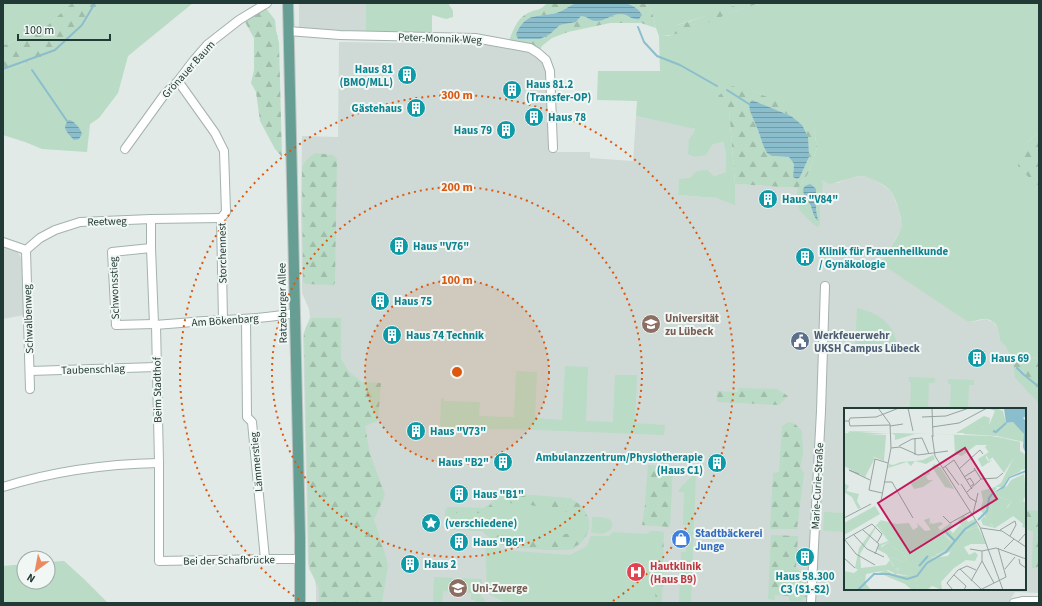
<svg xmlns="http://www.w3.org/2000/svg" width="1042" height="606" font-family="'Source Sans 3',sans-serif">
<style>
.built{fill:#cfdad6;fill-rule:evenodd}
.green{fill:#badbc5;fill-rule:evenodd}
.forest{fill:url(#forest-firs);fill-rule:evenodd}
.water{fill:url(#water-rules)}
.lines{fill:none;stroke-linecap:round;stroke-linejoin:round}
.stream{stroke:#8bbecd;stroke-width:2}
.minor-casing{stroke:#a4b2ae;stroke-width:10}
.major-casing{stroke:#bdc4c2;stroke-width:12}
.minor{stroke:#fff;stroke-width:8}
.major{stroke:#679e93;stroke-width:10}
.ring{fill:none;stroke:#de570e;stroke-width:2;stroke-dasharray:2 4}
.labels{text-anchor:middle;stroke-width:4;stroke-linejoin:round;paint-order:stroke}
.street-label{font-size:11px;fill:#223a35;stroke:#f1f7f4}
.culture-label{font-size:11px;font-weight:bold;fill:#0d838f;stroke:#f1f7f4;text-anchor:start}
.education-label{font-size:11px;font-weight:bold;fill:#785e54;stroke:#f1f7f4;text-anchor:start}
.service-label{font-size:11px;font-weight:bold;fill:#4e5e75;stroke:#f1f7f4;text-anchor:start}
.shop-label{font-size:11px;font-weight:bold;fill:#366cbe;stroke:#f1f7f4;text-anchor:start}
.health-label{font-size:11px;font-weight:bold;fill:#be3a42;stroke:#f1f7f4;text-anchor:start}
.inset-river{fill:none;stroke:#8bbecd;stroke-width:2}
.inset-road{fill:none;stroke:#95a4a0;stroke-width:1}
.view{fill:#c2185b;fill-opacity:0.15;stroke:#c2185b;stroke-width:2}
.inset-edge{fill:none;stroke:#223a35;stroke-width:2}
.centre{fill:#de570e;stroke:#f1f7f4;stroke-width:2}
.ring-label{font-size:12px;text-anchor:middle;font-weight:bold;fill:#de570e;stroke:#f1f7f4;stroke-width:4;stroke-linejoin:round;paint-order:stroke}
</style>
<defs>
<pattern id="forest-firs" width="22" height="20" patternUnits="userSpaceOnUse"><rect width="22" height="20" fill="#badbc5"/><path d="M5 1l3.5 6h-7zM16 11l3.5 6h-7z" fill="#a0bdaa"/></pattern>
<pattern id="water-rules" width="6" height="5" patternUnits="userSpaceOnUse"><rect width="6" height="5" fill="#8bbecd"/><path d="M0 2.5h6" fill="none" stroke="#719ba7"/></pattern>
</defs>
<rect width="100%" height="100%" fill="#e1eae7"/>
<g class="built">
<polygon points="299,3 366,3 366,35 299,32"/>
<path d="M339,42L476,44L523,48L546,60L553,152H590V158L633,161L636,116L692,128L695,129L692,134L712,145L723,142L726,153V172L714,176L679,180L678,195L716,198L735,204V184L798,188L806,180H820L838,183L849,178L861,176L870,177L887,188L891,191L899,210L901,222V229L891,247L880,263L972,322L985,319L993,322L999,330L1000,341L1006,347L1013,363L1039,377V593L1015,592L1008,603H316V588L315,580L309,569L308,563L303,335L310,317L309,309L302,293L301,207L302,136L338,137ZM845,409H1025V589H845Z"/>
<polygon points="3,246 17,251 22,259 24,315 3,319"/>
</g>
<g class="green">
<polygon points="3,3 72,3 48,25 8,44 3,45"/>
<polygon points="99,3 193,3 128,56 118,93 99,118 90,124 87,152 42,149 25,142 3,135 3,70 8,69 22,65 32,60 82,27"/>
<polygon points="366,3 448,3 453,11 453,17 446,19 432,15 432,33 366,35"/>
<polygon points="646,3 747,3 677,25 665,28 656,28 653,15"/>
<path d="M762,3H1039V132L1023,146L1036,185H1039V360L1036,357L1013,363L1006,347L1000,341C999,331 998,321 986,319C980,318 975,323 967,321L880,263C886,254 898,238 901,228C903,219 896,198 890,190C885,185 870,177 863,176C852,176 841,182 830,184L821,180L823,184L820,205V224L818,227L814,225L800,211L796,199L798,188L808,174L817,148L814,129L762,95L741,84L729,108L735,184V205L716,198L678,195L679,179L690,178L697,171L707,170L714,176L726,172V153L723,142L712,145L706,155C700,156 693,158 688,154L689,140L695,129L636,116L637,101L597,100L598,71H660L659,36H668L746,7ZM810,184L816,210L818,220L815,218L812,212V208L806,199L803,189L805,186Z"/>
<path d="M857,308C873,312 889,319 895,336C896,341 897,347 898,352L855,351Z"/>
<polygon points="565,366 588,367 586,421 613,422 615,375 637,375 635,423 665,425 664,435 510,429 472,430 440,426 441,398 444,398 444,401 480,402 479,416 514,417 516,371 537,372 535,418 562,420"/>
<polygon points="909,377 935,378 934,383 929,383 928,409 910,409 911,382 909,382"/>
<polygon points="948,379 974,380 974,385 969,385 968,409 950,409 951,384 948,384"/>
<polygon points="696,472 691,603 679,603 681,552 686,552 688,525 683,525 684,492 678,492 681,487"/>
<polygon points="506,493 570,498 580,504 585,511 589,520 589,530 587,535 579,545 573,549 567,550 546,550 504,546 494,541 482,531 445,529 445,510 448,507 484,508 494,500"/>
<polygon points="824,512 845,513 845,532 825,531 823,530"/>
<path d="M592,517C598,517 615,516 612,527C611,529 609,531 607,532C603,535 596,533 591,533L592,524Z"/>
<polygon points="651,531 658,531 655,603 506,603 487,593 485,538 493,545 502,550 570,555 587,546 591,536 609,536 613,532 646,534"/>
<polygon points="64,561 84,579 108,603 3,603 3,566 24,564 24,582 48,582 48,562"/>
<polygon points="434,577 482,579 481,597 484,598 485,603 475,603 475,600 471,600 471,593 443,591 442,603 433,602"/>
</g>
<g class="forest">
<polygon points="72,3 99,3 82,27 56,51 32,60 22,65 8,69 3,70 3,45 8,44 48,25"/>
<path d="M547,3H576C570,5 565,10 559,12C538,19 527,10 516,34H550L560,25L576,22L581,16H585L591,20L605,19L618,14H624L636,20L633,6L627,3H646L653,15L656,28C687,27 716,9 746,3C751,2 757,3 762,3C743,7 725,15 707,23C691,29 676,36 659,36L656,28L641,23H610L568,32L552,38L542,46L539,52L508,44C512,32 517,18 528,13C538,8 539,12 547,3Z"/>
<polygon points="265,7 275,20 276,30 279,43 282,157 275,149 260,121 256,92 251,83 254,70 254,38 245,22"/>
<path d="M742,84L762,95L789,105L814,129L817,148L808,174L798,188L735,184L729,108L718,96L730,87ZM752,100L791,116L809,157L800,177H793L794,164L789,157L772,156L763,145L758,130Z"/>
<polygon points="1039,132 1039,185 1036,185 1018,166 1023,146"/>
<path d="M315,153L333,155L337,159L335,283L333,285L306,284L303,282L302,167C305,161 309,157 315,153Z"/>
<polygon points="312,318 341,318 341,359 349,372 362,382 381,383 378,421 365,426 370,454 385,495 374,520 383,547 388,565 382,603 319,603 319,589 310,569 309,562 304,334 306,327"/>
<polygon points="1036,357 1039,360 1039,403 1015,378 1013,363"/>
<polygon points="738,388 777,389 788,396 779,405 717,402 717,391 738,392"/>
<polygon points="789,422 795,424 802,431 803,454 800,467 804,473 797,529 770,529 773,473 779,472 782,426"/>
<polygon points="648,465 673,467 670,527 642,525 645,505"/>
<polygon points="508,493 517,494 524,504 508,503"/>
<polygon points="520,495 544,498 543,508 527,504"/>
<path d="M506,496L505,503C498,505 493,510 486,513C488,503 497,500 506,496Z"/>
<path d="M549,498C565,499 581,498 587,516H580L577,514L548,509Z"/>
<path d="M457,508C465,508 477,506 481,513H456Z"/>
<polygon points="1025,510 1039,511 1039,568 1032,568 1033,531 1025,530"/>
<polygon points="456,525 482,525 481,529 477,531 456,529"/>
<path d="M485,525C495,528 499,534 501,543L494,540L484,533L486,529Z"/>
<path d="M588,529C583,551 565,549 546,549L547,537L578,532L580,530Z"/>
<polygon points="658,531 664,532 662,603 655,603"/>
<polygon points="502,535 513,540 524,541 520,547 504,545"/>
<polygon points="771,535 798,536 796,567 806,578 806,597 802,601 789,601 789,596 775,595 775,600 768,599"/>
<polygon points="542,538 541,548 523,547 527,542"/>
</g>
<g class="water">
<path d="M576,3H627C633,6 639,9 642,15L639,19C633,21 628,14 621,14C613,14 605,21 596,21C590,21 587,16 581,16L576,22L560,25L550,34L540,39H518L516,34C527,10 538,19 559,12C565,10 570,5 576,3Z"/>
<polygon points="752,100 791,116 802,125 808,137 809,157 800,177 797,179 793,177 794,164 789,157 772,156 767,153 763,145 758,130 750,111 749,104"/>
<path d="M70,120C76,123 80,128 82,134L79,139L74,140C71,137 65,131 65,127C65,125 67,123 67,121Z"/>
<path d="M810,184L813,186L816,189V210L818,221C813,216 813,212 811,206C808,200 803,196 803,189L805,186Z"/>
</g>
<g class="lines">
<g class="stream">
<polyline points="638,27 644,42 657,56 680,65 717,86"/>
<polyline points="3,69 55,50 82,25 95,3"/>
<polyline points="32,70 67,121"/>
<polyline points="727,90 749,104"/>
<polyline points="1017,368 1023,374 1039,387"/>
</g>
<defs>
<g id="minor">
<polyline points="288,31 340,35 475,38 530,48 538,53 546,60 550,71 553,148"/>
<polyline points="178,81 215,133 224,151 226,212 221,218 223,320"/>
<polyline points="125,149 164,95 178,81 194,60 207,45 239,20 267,3"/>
<polyline points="151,219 151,248 154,324 156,325 159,463 159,561 265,559 300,559"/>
<polyline points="3,242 26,250 40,238 55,230 80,222 151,219 221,218"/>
<polyline points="151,248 112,252 116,325 154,324"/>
<polyline points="26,250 30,389"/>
<polyline points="246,319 247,417 252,422 265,559"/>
<path d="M156,325C179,323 201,321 224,320C247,319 271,318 294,313"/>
<polyline points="30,371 156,367"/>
<path d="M3,487C54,471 106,464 159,463"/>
<polyline points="811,603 821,411 825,286"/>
<polyline points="1014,603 1023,601 1039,601"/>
</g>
<polyline id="major" points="288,3 300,537 300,603"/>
</defs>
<use href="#minor" class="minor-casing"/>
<use href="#major" class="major-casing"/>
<use href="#minor" class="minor"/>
<use href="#major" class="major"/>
</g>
<circle cx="457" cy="372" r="92" fill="#de570e" fill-opacity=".12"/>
<g class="ring">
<circle cx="457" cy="372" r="92"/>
<circle cx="457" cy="372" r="185"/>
<path d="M304 603A277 277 0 1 1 610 603"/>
</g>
<defs>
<symbol id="building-disc" viewBox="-11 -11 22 22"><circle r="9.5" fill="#0f9aa8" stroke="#f1f7f4"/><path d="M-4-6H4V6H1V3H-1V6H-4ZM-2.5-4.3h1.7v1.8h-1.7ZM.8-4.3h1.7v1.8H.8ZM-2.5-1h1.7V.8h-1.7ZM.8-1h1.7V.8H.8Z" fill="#fff"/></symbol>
<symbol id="university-disc" viewBox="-11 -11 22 22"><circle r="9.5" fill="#8d6e63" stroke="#f1f7f4"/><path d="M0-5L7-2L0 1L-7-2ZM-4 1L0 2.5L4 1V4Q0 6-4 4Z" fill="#fff"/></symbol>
<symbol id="civic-disc" viewBox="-11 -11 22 22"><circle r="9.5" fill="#5c6f8a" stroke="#f1f7f4"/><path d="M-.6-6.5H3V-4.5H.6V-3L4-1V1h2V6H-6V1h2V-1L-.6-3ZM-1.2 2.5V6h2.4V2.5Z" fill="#fff"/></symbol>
<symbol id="sight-disc" viewBox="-11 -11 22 22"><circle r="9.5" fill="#0f9aa8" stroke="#f1f7f4"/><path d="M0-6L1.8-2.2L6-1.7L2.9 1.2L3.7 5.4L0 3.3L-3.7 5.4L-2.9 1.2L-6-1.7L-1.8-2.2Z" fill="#fff"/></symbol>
<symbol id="shop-disc" viewBox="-11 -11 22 22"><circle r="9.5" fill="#3f7fe0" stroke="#f1f7f4"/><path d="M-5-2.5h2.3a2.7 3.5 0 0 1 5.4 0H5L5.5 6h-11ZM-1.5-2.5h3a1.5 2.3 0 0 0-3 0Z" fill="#fff"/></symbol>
<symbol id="hospital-disc" viewBox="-11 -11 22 22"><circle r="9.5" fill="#e0444e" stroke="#f1f7f4"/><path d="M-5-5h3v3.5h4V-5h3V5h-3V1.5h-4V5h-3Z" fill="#fff"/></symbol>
<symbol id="school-disc" viewBox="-11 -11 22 22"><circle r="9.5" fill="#8d6e63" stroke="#f1f7f4"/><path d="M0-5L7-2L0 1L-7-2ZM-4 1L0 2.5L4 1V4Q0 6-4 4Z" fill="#fff"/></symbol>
</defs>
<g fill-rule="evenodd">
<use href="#building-disc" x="396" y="64" width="22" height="22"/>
<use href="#building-disc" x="501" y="79" width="22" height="22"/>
<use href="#building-disc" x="405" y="97" width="22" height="22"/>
<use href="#building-disc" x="523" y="106" width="22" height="22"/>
<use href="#building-disc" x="495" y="119" width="22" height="22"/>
<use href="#building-disc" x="757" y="188" width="22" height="22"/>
<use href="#building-disc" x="388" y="235" width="22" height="22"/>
<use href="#building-disc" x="794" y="246" width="22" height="22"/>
<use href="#building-disc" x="369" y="290" width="22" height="22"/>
<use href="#university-disc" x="640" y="313" width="22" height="22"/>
<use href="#building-disc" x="381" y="324" width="22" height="22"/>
<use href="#civic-disc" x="789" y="330" width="22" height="22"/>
<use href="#building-disc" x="966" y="347" width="22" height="22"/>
<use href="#building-disc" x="405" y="420" width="22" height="22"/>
<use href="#building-disc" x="492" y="451" width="22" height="22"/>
<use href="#building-disc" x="706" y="452" width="22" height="22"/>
<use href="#building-disc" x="448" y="483" width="22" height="22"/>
<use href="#sight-disc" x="420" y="512" width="22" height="22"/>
<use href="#shop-disc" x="670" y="528" width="22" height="22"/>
<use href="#building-disc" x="448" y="531" width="22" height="22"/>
<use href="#building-disc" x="794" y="546" width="22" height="22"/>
<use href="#building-disc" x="399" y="553" width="22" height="22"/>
<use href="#hospital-disc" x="625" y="561" width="22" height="22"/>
<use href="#school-disc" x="447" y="577" width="22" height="22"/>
</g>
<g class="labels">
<g class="street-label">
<text transform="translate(440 38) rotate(2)" y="4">Peter-Monnik-Weg</text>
<text transform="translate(188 69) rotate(-48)" y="4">Grönauer Baum</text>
<text transform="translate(107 221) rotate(-2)" y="4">Reetweg</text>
<text transform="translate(222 253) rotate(-91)" y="4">Storchennest</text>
<text transform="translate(114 288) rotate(-92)" y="4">Schwonsstieg</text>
<text transform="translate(282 303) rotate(-91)" y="4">Ratzeburger Allee</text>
<text transform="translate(28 319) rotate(-92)" y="4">Schwalbenweg</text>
<text transform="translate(225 320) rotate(-4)" y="4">Am Bökenbarg</text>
<text transform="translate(93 369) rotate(-2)" y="4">Taubenschlag</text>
<text transform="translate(157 390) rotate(-91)" y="4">Beim Stadthof</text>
<text transform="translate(256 462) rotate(-95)" y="4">Lämmerstieg</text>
<text transform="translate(817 486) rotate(-87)" y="4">Marie-Curie-Straße</text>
<text transform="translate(229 560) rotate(-1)" y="4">Bei der Schafbrücke</text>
</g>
<g class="culture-label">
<text x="393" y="73" text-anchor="end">Haus 81<tspan x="393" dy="13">(BMO/MLL)</tspan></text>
<text x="526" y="88">Haus 81.2<tspan x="526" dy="13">(Transfer-OP)</tspan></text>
<text x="402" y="112" text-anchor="end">Gästehaus</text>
<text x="548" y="121">Haus 78</text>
<text x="492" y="134" text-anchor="end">Haus 79</text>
<text x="782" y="203">Haus "V84"</text>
<text x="413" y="250">Haus "V76"</text>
<text x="819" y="255">Klinik für Frauenheilkunde<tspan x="819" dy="13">/ Gynäkologie</tspan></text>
<text x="394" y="305">Haus 75</text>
<text x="406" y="339">Haus 74 Technik</text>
<text x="991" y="362">Haus 69</text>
<text x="430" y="435">Haus "V73"</text>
<text x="703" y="461" text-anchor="end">Ambulanzzentrum/Physiotherapie<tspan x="703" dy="13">(Haus C1)</tspan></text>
<text x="489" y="466" text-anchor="end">Haus "B2"</text>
<text x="473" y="498">Haus "B1"</text>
<text x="445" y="527">(verschiedene)</text>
<text x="473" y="546">Haus "B6"</text>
<text x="424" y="568">Haus 2</text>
<text x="805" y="580" text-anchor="middle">Haus 58.300<tspan x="805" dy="13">C3 (S1-S2)</tspan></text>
</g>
<g class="education-label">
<text x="665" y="322">Universität<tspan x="665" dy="13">zu Lübeck</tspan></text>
<text x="472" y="592">Uni-Zwerge</text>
</g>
<g class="service-label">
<text x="814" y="339">Werkfeuerwehr<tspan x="814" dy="13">UKSH Campus Lübeck</tspan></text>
</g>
<g class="shop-label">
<text x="695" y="537">Stadtbäckerei<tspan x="695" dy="13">Junge</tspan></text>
</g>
<g class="health-label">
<text x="650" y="570">Hautklinik<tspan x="650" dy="13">(Haus B9)</tspan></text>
</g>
</g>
<g transform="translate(844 408)">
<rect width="182" height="182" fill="#e1eae7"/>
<path d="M140,8L146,10L145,17L120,25H112ZM0,23L46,24H15L46,26H3L6,23ZM47,25L87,26H71L51,32V27ZM89,26L147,28L159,30L176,34V37L172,33L154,30L146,37H132L118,48L111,46L110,27ZM145,44L149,49L145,52L142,47V50L144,53L148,52L138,59L134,51ZM89,47L91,51L82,56L71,53L67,58L63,54L44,60L45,56L49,57L57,54L71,53L79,52ZM78,63L82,66L85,63L86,66L82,68L84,72H89L79,79L70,81L66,74L81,67ZM180,66L182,87L177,94L171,89L163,91L151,86L152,83L163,78L167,72ZM0,75L5,78L2,83L15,86L13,93L17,100L14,101L8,89L0,84ZM151,79L153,80L145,90L140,106L136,102L139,93L137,83ZM150,87L168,93L163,99L171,107L151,120L139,117L137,112L140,108L149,119L146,107L148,99L146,94ZM31,98L36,106L0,127V115ZM120,107L124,114L131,111L134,119L121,123L114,113ZM86,110L85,117L87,114L88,116L97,114L99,116L94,119L96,122L92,127L96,123L108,134L100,143L82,151L65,168L54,166L53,163L56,160L50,161V165L44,162L22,166L21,175L27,182H0V163L10,165L14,162L11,160L15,140L34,115L45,134L37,138L38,142L45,139V149L50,160L47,149L59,154L63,151L59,145L48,139L55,135V130L46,128L36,112L53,116L65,115L69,122L74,119L73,115L81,123L87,122L80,112ZM33,118L44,133L36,136L33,141L44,147L46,152L42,157L17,160L16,146Z" fill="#badbc5" fill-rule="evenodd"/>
<path d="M151,0L159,3L162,15L169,14L178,20L181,30L180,34L153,28L120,26V23L128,20L140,19V16L145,17L151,3L146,1ZM169,51L177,63L165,69L158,79H151L157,75ZM90,56L97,60L110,81L101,79L88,59ZM151,84V86L163,90L169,86L177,94L182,87L179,93L182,95V120L178,119L179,116L162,102L168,93L150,87L146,94L148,99L146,107L150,118L144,114L140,106L145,90ZM36,113L41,117L46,128L59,130V134L48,139L59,145L63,151L59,154L47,149L51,159L41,144L45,139L38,142L35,141L45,134L34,115ZM108,114L106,122L109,125L116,117L122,123L134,119L142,136H127L120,139L125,147L131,144L134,147L131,153L122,152L110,160L97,174L98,182L88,178L83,182H74L72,169L74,161L86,150L104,148L110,138V134L96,123L72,149L69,152L64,153L59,159L53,162L54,166L50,167V161L56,160L63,152L69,151L94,124Z" fill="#badbc5"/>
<path d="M105,130L110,134V140L106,144L86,150L75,161L77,164L72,169L74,182H68L61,176L35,165L42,162L50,167L65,168L85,145L93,147L100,143L108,134Z" fill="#badbc5"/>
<path d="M0,25L42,27L40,53L28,48L31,50L21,69L0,58ZM152,29L176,34V43L182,47V61L176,62L169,51L160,65L141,39Z" fill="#badbc5"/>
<path d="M160,0H182V8L179,10L182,13V46L179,39L180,26L169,14L162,15ZM182,62V64L166,70L160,80L149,85L159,78L165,69Z" fill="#8bbecd"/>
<path class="inset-river" d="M149,23L152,24L162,15M134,112L143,103L145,90L149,85M102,124L111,133M75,158L84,148M14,182L30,166H45L63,171L73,168L83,155L102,144L121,121L132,114"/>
<path class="inset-road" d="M64,0L69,23M88,0L89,29M78,9L102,8L125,0M0,13H5L6,10L32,9L55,0M5,13L6,18L46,17M46,18L59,16M88,19L115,15L143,0M88,27L91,48L136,119L159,182M71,30V47M55,38L68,31L78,30L85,46M47,40L56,39L74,47L104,43M101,58L115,77M0,60V74M99,60L110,52L128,81M130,60L137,71M115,61L136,42L139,46M15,66L5,62L26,72M120,69L131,62M123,72L126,70L130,76L127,78M40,74H48L69,110M117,76L126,90L133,94M123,84L137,71L153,70L159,65M38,85L25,82L31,51L44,55M34,95L37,93L47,40L46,16L34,0M129,106L134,85M99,108L106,115L126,104M0,110L27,96M137,120L158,123L182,139M19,122L35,136L31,146M156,122L171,113L172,117L166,128M10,127L23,141L40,149M0,132L28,116L38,126L33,135M1,132L12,146L31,157M174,134L182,125M126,141L138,143L152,140L182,151M160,141L170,131M0,150L11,160M175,151L176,156L182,160M138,153L150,175M116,161L137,181M161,161L171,149M110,167L122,178L120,182M127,173L138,153V143M109,182L103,175L114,162L123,158L132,162M136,182L162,169L154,140"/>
<path class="view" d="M121,40L153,91L66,145L34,95Z"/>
<rect width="182" height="182" class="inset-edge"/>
</g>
<circle cx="457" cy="372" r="6" class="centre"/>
<g class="ring-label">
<text x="457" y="99">300 m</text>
<text x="457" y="191">200 m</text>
<text x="457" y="284">100 m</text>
</g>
<rect width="1042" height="606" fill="none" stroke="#223a35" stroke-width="8"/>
<g transform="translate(36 570) rotate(212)"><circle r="19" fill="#f1f7f4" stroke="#9eaba8"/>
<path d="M0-3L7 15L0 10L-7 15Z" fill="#eb8a5e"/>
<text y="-6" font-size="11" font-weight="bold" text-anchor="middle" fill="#223a35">N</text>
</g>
<path d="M18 34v6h92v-6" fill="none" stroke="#223a35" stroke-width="2"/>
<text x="24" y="34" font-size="12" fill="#223a35" stroke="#f1f7f4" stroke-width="3" paint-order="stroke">100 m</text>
</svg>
